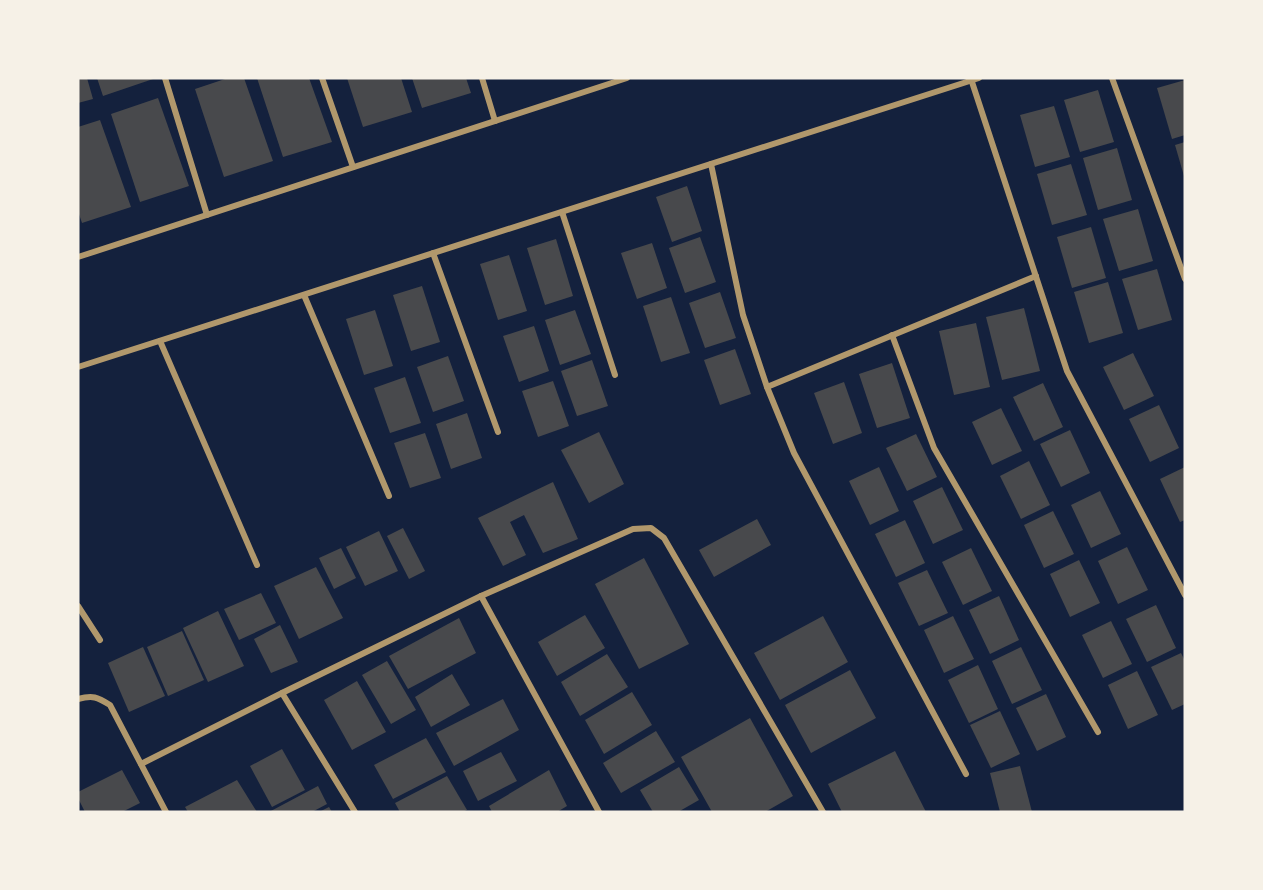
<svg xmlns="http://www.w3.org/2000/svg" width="1263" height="890" font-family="'DM Sans',sans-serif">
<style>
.building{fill:#48494c}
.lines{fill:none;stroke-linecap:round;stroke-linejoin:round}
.minor{stroke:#b1986c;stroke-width:6}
</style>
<rect width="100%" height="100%" fill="#14213d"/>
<g class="building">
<polygon points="78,78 87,78 93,99 78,103"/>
<polygon points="97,78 156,78 103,96"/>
<polygon points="228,78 244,78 273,161 224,177 195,89"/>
<polygon points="257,78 309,78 332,142 283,157"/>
<polygon points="347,78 401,78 412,112 363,127"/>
<polygon points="412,78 466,78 471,93 422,108"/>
<polygon points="1185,80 1185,135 1172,139 1157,88"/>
<polygon points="1098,90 1114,142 1080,152 1064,100"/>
<polygon points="158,98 189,186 140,202 111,114"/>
<polygon points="1054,106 1070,157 1035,167 1020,115"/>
<polygon points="100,120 131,207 82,223 78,211 78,127"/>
<polygon points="1185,142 1185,176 1184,176 1175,145"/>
<polygon points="1117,148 1132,200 1098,210 1083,158"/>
<polygon points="1071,164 1087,215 1052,225 1037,174"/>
<polygon points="687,186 702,231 672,242 656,197"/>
<polygon points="1138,209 1153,261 1119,271 1103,219"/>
<polygon points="1091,227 1106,278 1072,288 1057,237"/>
<polygon points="700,237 716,282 685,293 669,248"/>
<polygon points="556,239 573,296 545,305 527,248"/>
<polygon points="652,243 667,288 637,299 621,253"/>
<polygon points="509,255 527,311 498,320 480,264"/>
<polygon points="1157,269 1172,320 1138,330 1122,279"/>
<polygon points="1108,282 1123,333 1089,343 1074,292"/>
<polygon points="422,286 440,342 411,351 393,295"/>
<polygon points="720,292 736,338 705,348 689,303"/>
<polygon points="671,297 690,353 661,362 643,306"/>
<polygon points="1024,308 1040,371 1002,380 986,317"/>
<polygon points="375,310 393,366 364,375 346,319"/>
<polygon points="575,310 591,354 560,365 545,320"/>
<polygon points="976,323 990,387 954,395 939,331"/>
<polygon points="534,326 549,371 519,382 503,336"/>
<polygon points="735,349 751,394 720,405 704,360"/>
<polygon points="1133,353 1154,396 1124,410 1103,367"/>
<polygon points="448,356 464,401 433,412 417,367"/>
<polygon points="592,360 608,406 577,416 561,371"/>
<polygon points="892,363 910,418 877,428 859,374"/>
<polygon points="405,377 421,423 390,433 374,388"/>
<polygon points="553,381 569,426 538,437 522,391"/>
<polygon points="844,382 862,433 833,444 814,393"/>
<polygon points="1043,383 1063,427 1034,441 1013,397"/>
<polygon points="1159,405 1179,448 1150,462 1129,419"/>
<polygon points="1001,408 1022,451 992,465 972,422"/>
<polygon points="467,413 482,458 451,469 436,424"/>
<polygon points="1070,430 1090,473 1061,487 1040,444"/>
<polygon points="599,432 624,484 589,503 561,450"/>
<polygon points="425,433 441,478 410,488 394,443"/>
<polygon points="916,434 937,477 907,491 886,448"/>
<polygon points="1029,461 1050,505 1021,519 1000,476"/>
<polygon points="879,467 899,511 870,525 849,481"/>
<polygon points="1185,467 1185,520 1180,522 1160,479"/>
<polygon points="553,482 578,539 543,553 524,515 510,522 526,555 503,566 478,518"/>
<polygon points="942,487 963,530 933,544 913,501"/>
<polygon points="1100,491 1121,534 1091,548 1071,505"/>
<polygon points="1053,511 1074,554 1044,568 1024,525"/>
<polygon points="757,519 771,545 714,577 699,550"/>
<polygon points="905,520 925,563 896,577 875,534"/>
<polygon points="403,528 425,571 409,579 387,536"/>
<polygon points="379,531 398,571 365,586 346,547"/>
<polygon points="1127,547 1148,590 1118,604 1098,561"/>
<polygon points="341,548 356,578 334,589 319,558"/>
<polygon points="971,548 992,591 963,605 942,562"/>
<polygon points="644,558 689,644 639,669 595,584"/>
<polygon points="1079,560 1100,603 1070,617 1050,574"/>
<polygon points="316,567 343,618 299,639 274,586"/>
<polygon points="927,570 948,613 919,626 898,583"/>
<polygon points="261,593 276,623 239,640 224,609"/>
<polygon points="999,596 1019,640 990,654 969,610"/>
<polygon points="1156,605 1176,648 1147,662 1126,619"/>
<polygon points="218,611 244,666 208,682 183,628"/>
<polygon points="585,615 605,648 557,676 538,642"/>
<polygon points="823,616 848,662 780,700 754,653"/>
<polygon points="953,616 974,659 944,673 924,630"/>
<polygon points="459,618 476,653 408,689 389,656"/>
<polygon points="1111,621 1132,664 1103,678 1082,635"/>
<polygon points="280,625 298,662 271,673 254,639"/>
<polygon points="182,631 204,680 168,696 147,647"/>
<polygon points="143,647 165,696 129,712 108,663"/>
<polygon points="1021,647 1042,690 1012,704 992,661"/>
<polygon points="1181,653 1185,661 1185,704 1172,710 1151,667"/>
<polygon points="607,654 628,687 580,716 561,682"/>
<polygon points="387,661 416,710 391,724 362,675"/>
<polygon points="978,665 998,709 969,723 948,680"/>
<polygon points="850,670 876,718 811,753 785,705"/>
<polygon points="1137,671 1158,715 1128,729 1108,685"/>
<polygon points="452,674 470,705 431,727 415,697"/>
<polygon points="357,681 386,732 352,750 324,700"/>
<polygon points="632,692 652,725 604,754 585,720"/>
<polygon points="1046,694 1066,737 1037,751 1016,708"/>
<polygon points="503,699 519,730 454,766 436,733"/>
<polygon points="1000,711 1020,754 991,768 970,725"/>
<polygon points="750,718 793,796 765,812 712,812 681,757"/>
<polygon points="656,731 675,762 621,793 603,763"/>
<polygon points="426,738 446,772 393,799 374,765"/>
<polygon points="282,749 305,790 272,807 250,766"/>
<polygon points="895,751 926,812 842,812 828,784"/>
<polygon points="501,752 517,781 478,801 463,771"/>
<polygon points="1020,766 1032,812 1000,812 990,773"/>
<polygon points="679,767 699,800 678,812 653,812 640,790"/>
<polygon points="122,770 140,803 122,812 85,812 78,798 78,792"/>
<polygon points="549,770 567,806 557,812 492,812 489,806"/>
<polygon points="447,776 467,810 462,812 400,812 395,803"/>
<polygon points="237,780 257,812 188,812 185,807"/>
<polygon points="318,786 327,804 312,812 269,812"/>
<polygon points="329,807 332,812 319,812"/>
</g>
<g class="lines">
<g class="minor">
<polyline points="165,78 207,215"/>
<polyline points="322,78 353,167"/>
<polyline points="482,78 495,121"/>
<polyline points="1112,78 1185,279"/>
<polyline points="971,79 1067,371 1185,595"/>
<polyline points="711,164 743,315 767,387 794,453 966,774"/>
<polyline points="562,212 615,375"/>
<polyline points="433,253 498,432"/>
<polyline points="78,257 627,78"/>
<polyline points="304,295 389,496"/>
<polyline points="892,335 934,448 1098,732"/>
<polyline points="160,341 257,565"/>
<polyline points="78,367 979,78"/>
<polyline points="767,387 1036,276"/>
<polyline points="481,596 599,812"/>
<polyline points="78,606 100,640"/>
<polyline points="282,693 355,812"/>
<path d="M78,699C93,695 97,697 110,705L166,812"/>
<polyline points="141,764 282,693 481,596 633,529 651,528 664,538 823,812"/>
</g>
</g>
<rect width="1263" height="890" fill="none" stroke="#f6f1e7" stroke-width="159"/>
</svg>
